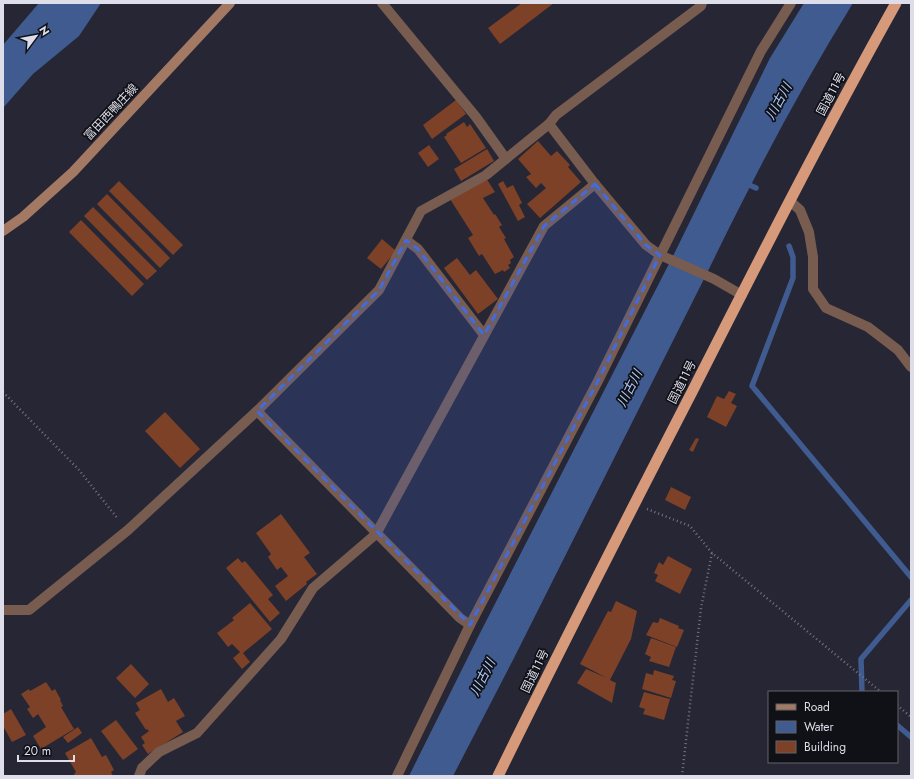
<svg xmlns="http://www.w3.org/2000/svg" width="914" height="779" font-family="Jost,'Noto Sans JP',sans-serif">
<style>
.water{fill:#3f5b8f}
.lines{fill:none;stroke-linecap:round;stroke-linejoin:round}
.stream{stroke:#3f5b8f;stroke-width:5.5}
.building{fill:#7d4127}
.path{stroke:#747482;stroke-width:2.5;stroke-dasharray:1 3;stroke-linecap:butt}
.minor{stroke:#775c4f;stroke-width:10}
.secondary{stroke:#a47964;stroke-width:10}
.trunk{stroke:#d69a7a;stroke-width:11}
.marked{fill:#436bdb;fill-opacity:0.2;stroke:#436bdb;stroke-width:3;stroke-dasharray:8 5;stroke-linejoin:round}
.labels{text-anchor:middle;stroke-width:3.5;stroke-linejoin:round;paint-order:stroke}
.street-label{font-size:12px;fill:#dddee9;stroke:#101017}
.water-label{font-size:13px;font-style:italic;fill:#b2cdfd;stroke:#101017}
</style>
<rect width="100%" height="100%" fill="#262635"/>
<g class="water">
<polygon points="39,3 101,3 79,36 33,74 3,108 3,45"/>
<path d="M804,3H853C800,89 753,178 709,269L514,658L453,776H409L479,635L675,252L770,58Z"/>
</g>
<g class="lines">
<g class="stream">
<polyline points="745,183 756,188"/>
<polyline points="789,246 793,257 793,278 752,386 911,577"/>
<polyline points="862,692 861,659 911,600"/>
<polyline points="897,725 911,737"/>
</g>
</g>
<g class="building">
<polygon points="522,3 554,3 500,44 488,28"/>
<polygon points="456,100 466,114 432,139 423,125"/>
<polygon points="464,122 467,127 470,124 486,148 461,163 444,137 447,135 446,134"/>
<polygon points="538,141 551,156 557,151 570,165 568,167 581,182 540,218 527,204 546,188 541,183 536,188 526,177 531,174 518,159"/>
<polygon points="429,145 439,159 428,167 418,153"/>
<polygon points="487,149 494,161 461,181 454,169"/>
<polygon points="486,178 495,192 483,198 494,215 495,214 502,225 499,227 506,238 504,239 514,257 510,260 511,263 508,265 510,268 504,272 503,270 495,274 482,254 479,256 468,238 473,235 450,199"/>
<polygon points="119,181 183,245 173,255 109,191"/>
<polygon points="503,181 507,188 513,185 522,203 519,205 525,217 518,221 498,184"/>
<polygon points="107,194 170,258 160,268 97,204"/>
<polygon points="93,207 157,271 147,280 84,216"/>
<polygon points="81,220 144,284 132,296 69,232"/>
<polygon points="382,239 396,251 381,269 367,258"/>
<polygon points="457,258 470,275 476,270 498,299 478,314 444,268"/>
<polygon points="729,391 736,394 731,403 737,406 726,427 707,417 717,396 724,399"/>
<polygon points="165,412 200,449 180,468 145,431"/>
<polygon points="696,438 699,439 693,452 689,450"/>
<polygon points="671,487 691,497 685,510 665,500"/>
<polygon points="281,514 310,553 304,557 317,574 306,582 307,584 286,601 275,586 288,576 281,567 277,570 268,557 271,554 256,533"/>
<polygon points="668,556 692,569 680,594 655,581 658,575 654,573 659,562 663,565"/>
<polygon points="238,558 242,563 245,561 273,595 268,599 280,613 270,622 226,568"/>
<polygon points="616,601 637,611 631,639 610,680 616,683 612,703 577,683 586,669 607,678 580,664 608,611 611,612"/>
<polygon points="250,603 272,629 243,653 250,662 242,669 233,658 240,652 232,644 228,647 217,633 234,620 232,618"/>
<polygon points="660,618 679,626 678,628 684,630 677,647 646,635 653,622 658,623"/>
<polygon points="651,638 676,647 669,667 649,661 651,657 645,654"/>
<polygon points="131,664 149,684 135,698 116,678"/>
<polygon points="654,670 674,676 672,680 676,681 671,698 642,689 646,673 653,675"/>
<polygon points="46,682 52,691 55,689 61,700 60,700 63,706 61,707 74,729 41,749 33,736 46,727 38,714 33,718 27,709 30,707 21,694 29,689 30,691"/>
<polygon points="161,689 168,702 174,698 185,716 176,721 183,732 148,754 142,745 145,743 141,737 149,731 147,729 146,730 135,713 140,710 136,703"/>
<polygon points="644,692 670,699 664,720 643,714 645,709 639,707"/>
<polygon points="11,709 26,735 12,742 3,726 3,714"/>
<polygon points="116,720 138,749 123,760 101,731"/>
<polygon points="78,727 82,733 68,743 63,737"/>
<polygon points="91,738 102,757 106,755 114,770 111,772 113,776 75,776 74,774 76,772 65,753"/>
</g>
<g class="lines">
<g class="path">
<polyline points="3,392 79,470 118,519"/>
<polyline points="647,509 690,526 712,553 881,692"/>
<polyline points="897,705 911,717"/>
<polyline points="682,776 701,608 712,553"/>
</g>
<g class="minor">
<polyline points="382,3 476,117 506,159"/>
<polyline points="702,3 701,6 556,115 549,124 595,184 646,245 660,255 714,279 742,295"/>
<polyline points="790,201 800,210 809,232 813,257 813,289 826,308 868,327 898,350 911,367"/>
<polyline points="406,240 418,249 484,335"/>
<polyline points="257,411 460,618 470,625"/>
<polyline points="3,610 29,610 128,530 257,411 379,290 421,211 486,175 549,124"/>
<polyline points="139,776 142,768 159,752 197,733 281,639 313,588 376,534 544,226 595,184"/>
<polyline points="397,776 470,625 598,381 761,51 791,3"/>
</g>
<polyline class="secondary" points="3,231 23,217 73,172 230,3"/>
<path class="trunk" d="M498,776C561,647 627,518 693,390C759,260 825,130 896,3"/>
</g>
<path class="marked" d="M595,184L646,245L660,255L598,381L470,625L257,411L379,290L406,240L418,249L484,335L544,226Z"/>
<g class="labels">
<g class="street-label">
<text transform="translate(831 94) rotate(-62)" y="4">国道11号</text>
<text transform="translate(111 112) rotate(-47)" y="4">富田西鴨庄線</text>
<text transform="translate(682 382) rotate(-63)" y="4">国道11号</text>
<text transform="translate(535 671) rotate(-64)" y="4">国道11号</text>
</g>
<g class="water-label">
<text transform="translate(778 101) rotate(-61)" y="5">川古川</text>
<text transform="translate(629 388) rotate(-63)" y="5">川古川</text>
<text transform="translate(482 677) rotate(-63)" y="5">川古川</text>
</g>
</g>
<rect width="914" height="779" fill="none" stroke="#dddee9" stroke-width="8"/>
<rect x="768" y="691" width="130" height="72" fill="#101017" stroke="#62626b"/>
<rect x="776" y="704" width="20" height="6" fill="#a47964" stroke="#62626b"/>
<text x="804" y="711" font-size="12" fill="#dddee9">Road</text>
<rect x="776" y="721" width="20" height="12" fill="#3f5b8f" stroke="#62626b"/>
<text x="804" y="731" font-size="12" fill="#dddee9">Water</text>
<rect x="776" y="741" width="20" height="12" fill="#7d4127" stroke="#62626b"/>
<text x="804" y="751" font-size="12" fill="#dddee9">Building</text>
<g transform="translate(36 36) rotate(58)" stroke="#101017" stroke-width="3" paint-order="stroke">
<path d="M0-3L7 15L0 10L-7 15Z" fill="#dddee9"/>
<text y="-6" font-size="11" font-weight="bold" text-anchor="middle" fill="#dddee9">N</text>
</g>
<path d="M18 755v6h56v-6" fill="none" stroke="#dddee9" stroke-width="2"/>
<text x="24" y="755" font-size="12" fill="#dddee9" stroke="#101017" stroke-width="3" paint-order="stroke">20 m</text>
</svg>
